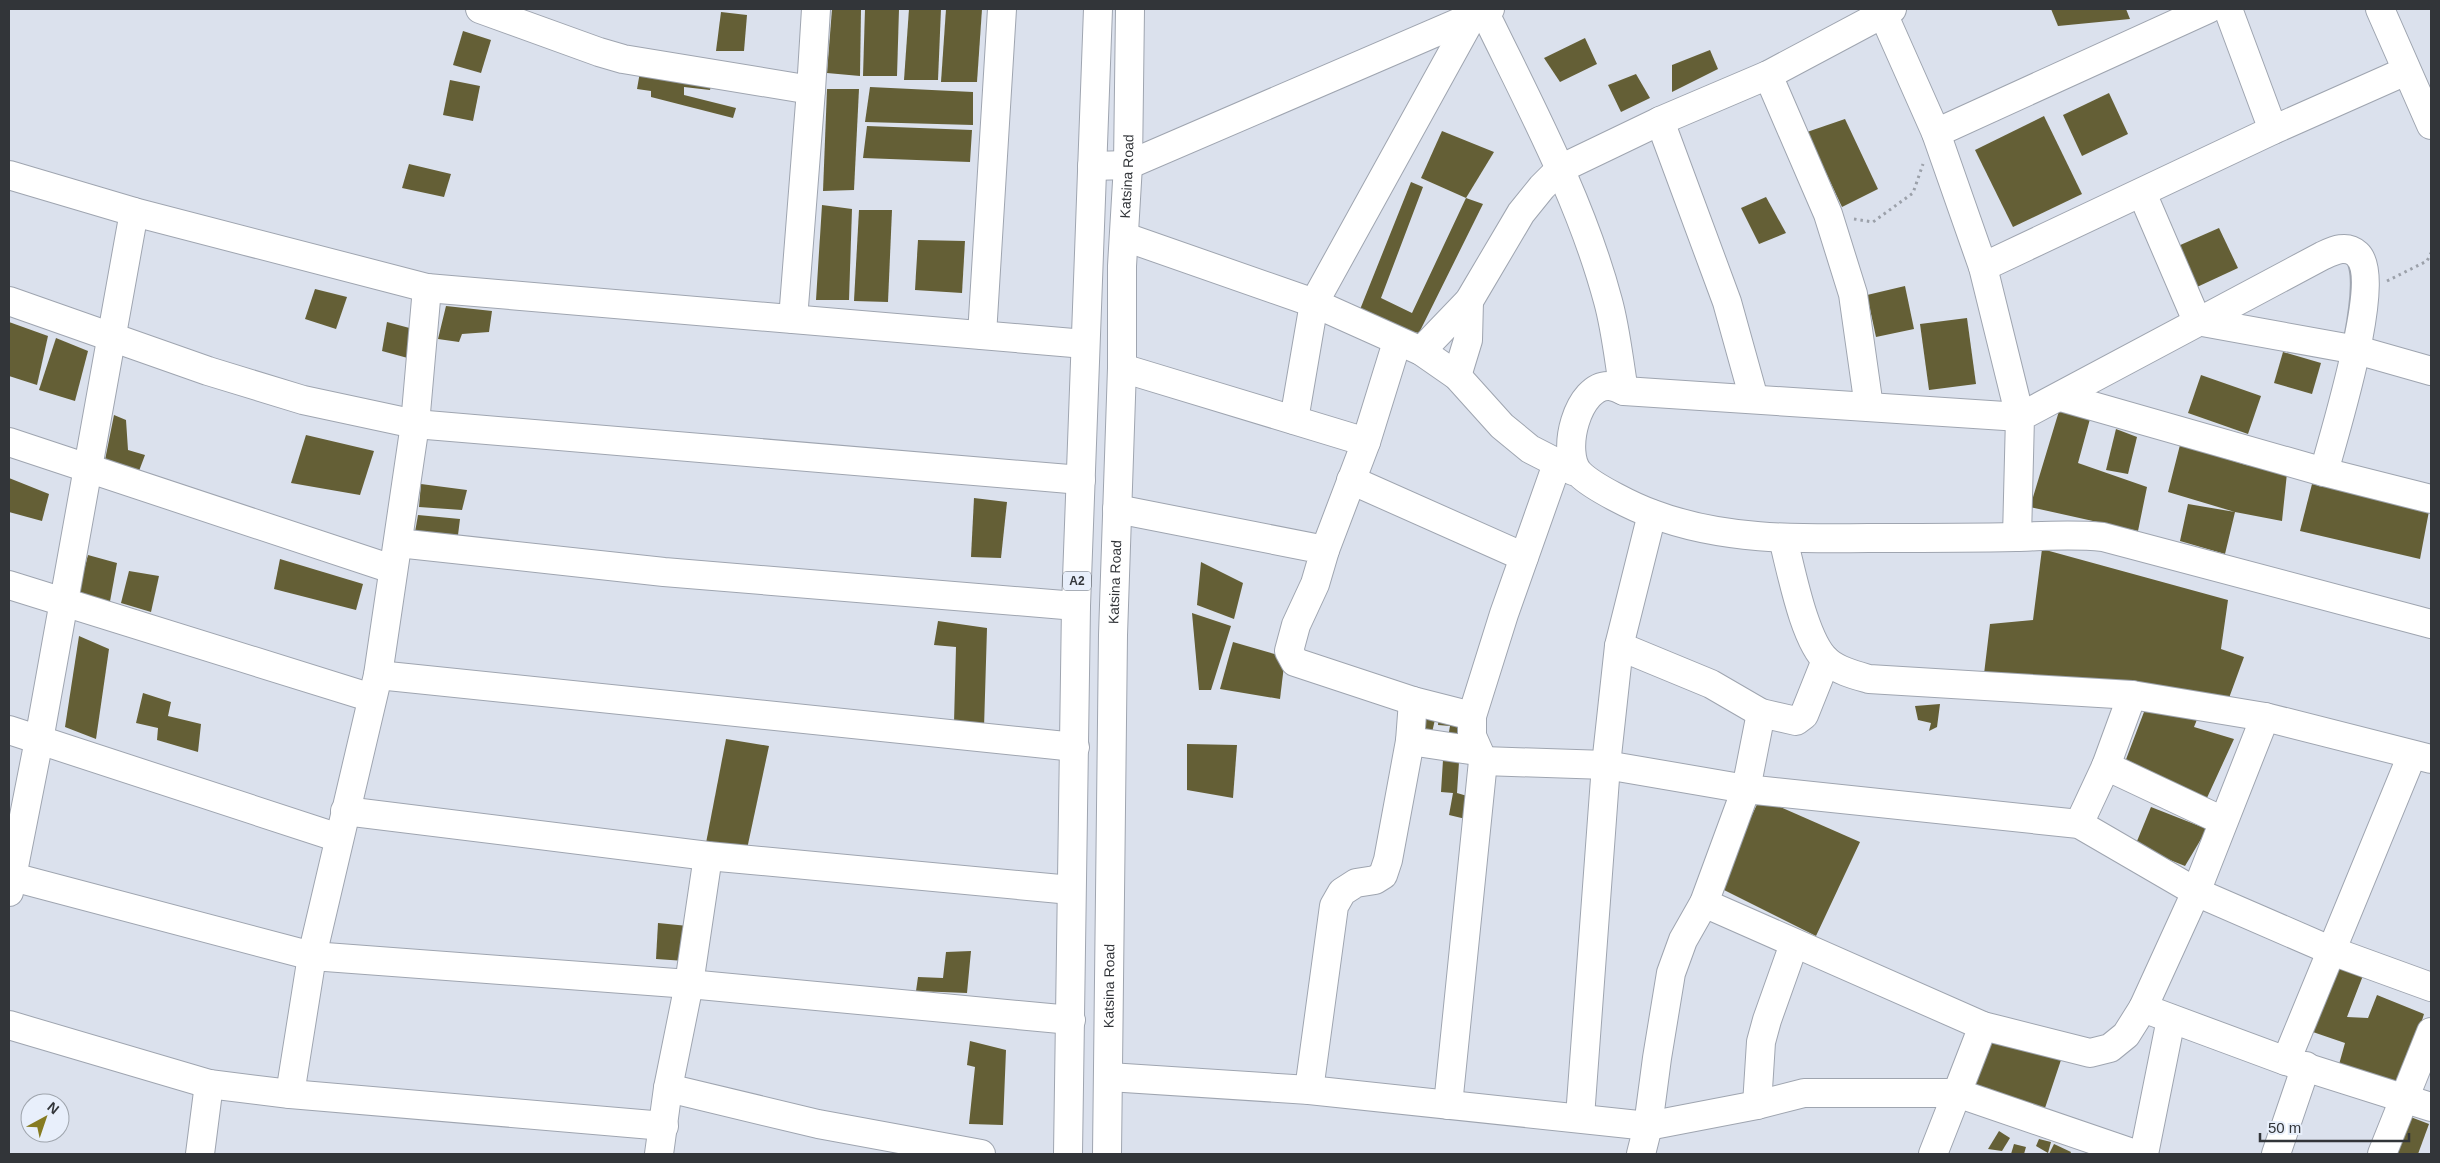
<svg xmlns="http://www.w3.org/2000/svg" width="2440" height="1163" font-family="Helvetica,sans-serif">
<style>
.building{fill:#645f36}
.lines{fill:none;stroke-linecap:round;stroke-linejoin:round}
.minor-casing{stroke:#9fa5b0;stroke-width:30}
.major-casing{stroke:#9fa5b0;stroke-width:30}
.highway-casing{stroke:#9fa5b0;stroke-width:30}
.path{stroke:#9ba0a9;stroke-width:3;stroke-dasharray:2.5 4;stroke-linecap:butt}
.minor{stroke:#fff;stroke-width:28}
.major{stroke:#fff;stroke-width:28}
.highway{stroke:#fff;stroke-width:28}
.labels{text-anchor:middle;stroke-width:5;stroke-linejoin:round;paint-order:stroke}
.shield{fill:#e8effb;stroke:#696d73;stroke-width:1}
.shield-label{font-size:12px;font-weight:bold;fill:#323539}
.street-label{font-size:14px;fill:#323539;stroke:#e8effb}
</style>
<rect width="100%" height="100%" fill="#dbe1ed"/>
<g class="building">
<polygon points="832,9 861,9 860,76 827,73"/>
<polygon points="865,9 899,9 897,76 863,76"/>
<polygon points="909,9 941,9 938,80 904,80"/>
<polygon points="946,9 982,9 977,82 941,82"/>
<polygon points="2051,9 2126,9 2130,19 2058,26"/>
<polygon points="721,12 747,15 744,51 716,51"/>
<polygon points="463,31 491,40 481,73 453,65"/>
<polygon points="1585,38 1597,64 1560,82 1544,58"/>
<polygon points="1710,50 1718,69 1672,92 1672,65"/>
<polygon points="640,72 713,78 710,90 684,87 684,95 736,108 733,118 651,97 651,91 637,89"/>
<polygon points="1636,74 1650,98 1621,112 1608,85"/>
<polygon points="450,80 480,86 473,121 443,115"/>
<polygon points="870,87 973,92 973,125 865,122"/>
<polygon points="827,89 859,89 854,190 823,191"/>
<polygon points="2109,93 2128,134 2082,156 2063,115"/>
<polygon points="2044,116 2082,194 2013,227 1975,150"/>
<polygon points="1845,119 1878,189 1842,207 1807,132"/>
<polygon points="867,126 972,130 970,162 863,158"/>
<polygon points="1442,131 1494,152 1466,198 1421,178"/>
<polygon points="409,164 451,174 444,197 402,188"/>
<polygon points="1411,182 1423,187 1381,298 1412,313 1466,198 1483,204 1419,333 1355,322"/>
<polygon points="1766,197 1786,233 1759,244 1741,208"/>
<polygon points="822,205 852,209 849,300 816,300"/>
<polygon points="859,210 892,210 888,302 854,301"/>
<polygon points="2219,228 2238,268 2197,287 2178,246"/>
<polygon points="918,240 965,241 962,293 915,290"/>
<polygon points="1905,286 1914,329 1876,337 1867,295"/>
<polygon points="315,289 347,297 336,329 305,319"/>
<polygon points="446,306 492,311 489,332 462,334 459,342 438,339"/>
<polygon points="1967,318 1976,384 1929,390 1920,324"/>
<polygon points="9,322 48,336 37,385 9,376"/>
<polygon points="387,322 417,330 415,360 382,351"/>
<polygon points="56,338 88,351 75,401 39,390"/>
<polygon points="2283,352 2321,363 2312,394 2274,383"/>
<polygon points="2201,375 2261,396 2248,434 2188,413"/>
<polygon points="2059,411 2090,419 2078,463 2147,487 2138,531 2030,507"/>
<polygon points="114,415 126,420 128,450 145,455 139,471 105,460"/>
<polygon points="2116,429 2137,437 2128,474 2106,470"/>
<polygon points="306,435 374,451 360,495 291,483"/>
<polygon points="2180,445 2246,465 2287,473 2282,521 2235,512 2225,554 2180,541 2188,504 2235,512 2168,492"/>
<polygon points="9,478 49,494 42,521 9,512"/>
<polygon points="421,484 467,490 462,510 419,507"/>
<polygon points="2312,484 2356,491 2429,511 2420,559 2300,531"/>
<polygon points="974,498 1007,502 1001,558 971,557"/>
<polygon points="418,515 460,519 458,535 415,532"/>
<polygon points="2042,549 2228,600 2221,649 2244,657 2229,698 1984,674 1990,624 2033,620"/>
<polygon points="88,555 117,563 109,607 77,597"/>
<polygon points="280,559 363,584 356,610 274,589"/>
<polygon points="1201,562 1243,583 1234,619 1197,605"/>
<polygon points="129,571 159,576 151,612 121,603"/>
<polygon points="1192,613 1231,626 1211,690 1199,690"/>
<polygon points="938,621 987,628 984,728 954,723 956,647 934,645"/>
<polygon points="79,636 109,649 96,739 65,727"/>
<polygon points="1233,642 1285,657 1280,699 1220,689"/>
<polygon points="143,693 171,702 168,716 201,724 198,752 157,740 158,728 136,723"/>
<polygon points="1940,704 1937,727 1929,731 1931,723 1918,720 1915,706"/>
<polygon points="2147,704 2198,717 2194,727 2234,739 2206,800 2122,770"/>
<polygon points="1420,711 1436,715 1431,737 1415,732"/>
<polygon points="1439,714 1462,717 1458,745 1447,743 1450,726 1438,725"/>
<polygon points="726,739 769,746 747,849 706,843"/>
<polygon points="1187,744 1237,745 1233,798 1187,790"/>
<polygon points="1443,760 1459,762 1457,793 1474,798 1470,820 1449,815 1453,793 1441,792"/>
<polygon points="1760,798 1860,842 1816,936 1718,887"/>
<polygon points="2151,807 2207,829 2185,866 2135,846"/>
<polygon points="658,923 688,926 685,961 656,959"/>
<polygon points="971,951 967,993 916,991 918,977 943,978 946,952"/>
<polygon points="2340,961 2364,973 2347,1017 2368,1018 2377,995 2424,1014 2401,1087 2338,1068 2345,1043 2310,1031"/>
<polygon points="1988,1034 2061,1060 2043,1114 1973,1090"/>
<polygon points="970,1041 1006,1050 1003,1125 969,1124 975,1067 967,1065"/>
<polygon points="2408,1116 2429,1124 2418,1154 2396,1154"/>
<polygon points="1999,1131 2010,1138 2002,1151 1988,1149"/>
<polygon points="2039,1139 2051,1142 2048,1153 2036,1146"/>
<polygon points="2014,1144 2026,1147 2024,1154 2011,1154"/>
<polygon points="2054,1144 2071,1152 2070,1154 2049,1154"/>
</g>
<g class="lines">
<defs>
<g id="minor">
<polyline points="480,9 599,52 623,59 811,90 793,319"/>
<path d="M1881,9L1936,133L1983,267L2020,417L1624,391C1620,389 1616,387 1610,386C1578,383 1559,454 1580,474C1593,487 1635,508 1653,514C1724,541 1801,539 1876,538C1923,538 1970,538 2016,537C2045,536 2073,534 2103,537L2431,624"/>
<polyline points="2228,9 2273,130"/>
<polyline points="2380,9 2431,125"/>
<path d="M1484,11C1530,106 1581,200 1608,301C1616,330 1619,362 1624,391"/>
<polyline points="1768,75 1828,214 1853,294 1869,407"/>
<polyline points="811,90 816,9"/>
<polyline points="1660,121 1727,302 1754,399"/>
<polyline points="1936,133 2208,9"/>
<polyline points="9,175 134,212 427,288 1085,344"/>
<polyline points="2142,193 2197,321"/>
<polyline points="1125,237 1314,303 1421,351 1457,376 1502,426 1530,449 1573,471"/>
<polyline points="1983,267 2273,130 2406,71"/>
<polyline points="9,301 208,371 303,400 415,424 1081,480"/>
<polyline points="2197,321 2357,350 2431,371"/>
<polyline points="982,335 1002,9"/>
<polyline points="1421,351 1469,301 1521,213 1542,187 1560,169 1660,121 1768,75 1892,9"/>
<polyline points="1122,368 1366,442"/>
<polyline points="1457,376 1468,340 1469,301"/>
<polyline points="2061,397 2324,472 2431,499"/>
<polyline points="1294,420 1314,303 1472,17"/>
<polyline points="9,442 392,569"/>
<polyline points="1351,480 1524,557"/>
<polyline points="1117,509 1325,550 1315,584 1296,625 1289,651 1295,662 1413,701 1472,716"/>
<path d="M2017,537L2020,417L2322,256C2333,251 2346,244 2357,254C2384,278 2333,437 2324,472"/>
<path d="M1783,539C1791,569 1804,641 1827,661C1839,671 1855,675 1869,679L2132,695L2265,717L2431,759"/>
<polyline points="398,543 664,572 1076,606"/>
<polyline points="1325,550 1366,442 1397,342"/>
<polyline points="9,585 372,698"/>
<polyline points="1619,646 1711,684 1761,713 1796,721 1804,715 1826,660"/>
<polyline points="378,675 1075,747"/>
<polyline points="9,730 339,838"/>
<polyline points="1410,741 1477,751"/>
<polyline points="1483,761 1606,765 1746,789 2079,824 2196,892 2332,951 2431,987"/>
<polyline points="2106,766 2223,821"/>
<polyline points="345,811 708,856 1071,890"/>
<polyline points="2079,824 2106,766 2132,695"/>
<polyline points="9,876 312,956 689,984 1071,1020"/>
<polyline points="9,892 39,740 134,212"/>
<polyline points="1704,903 1983,1026 2090,1053 2110,1048 2126,1035 2143,1008 2196,892 2265,717"/>
<polyline points="2143,1008 2286,1061 2431,1107"/>
<polyline points="9,1025 209,1084 290,1094 664,1126"/>
<polyline points="2286,1061 2412,755"/>
<polyline points="1109,1077 1309,1090 1648,1126 1757,1105 1804,1093 1957,1093 1983,1026"/>
<polyline points="668,1088 818,1124 981,1154"/>
<polyline points="1309,1090 1334,906 1342,892 1356,883 1375,880 1383,875 1388,860 1410,741 1413,701"/>
<polyline points="290,1094 312,956 378,675 415,424 427,288"/>
<polyline points="1448,1105 1483,761 1472,736 1472,716 1504,614 1557,464"/>
<polyline points="1757,1105 1761,1042 1767,1020 1794,944"/>
<polyline points="1580,1117 1606,765 1619,646 1652,514"/>
<polyline points="200,1154 209,1084"/>
<polyline points="659,1154 668,1088 689,984 708,856"/>
<polyline points="1641,1154 1648,1126 1657,1058 1671,973 1683,940 1704,903 1746,789 1761,713"/>
<polyline points="1933,1154 1957,1093 2135,1154"/>
<polyline points="2144,1154 2171,1019"/>
<polyline points="2276,1154 2306,1066"/>
<polyline points="2382,1154 2431,1032"/>
</g>
<polyline id="major" points="1092,166 1128,165 1490,9"/>
<g id="highway">
<polyline points="1068,1154 1076,606 1098,9"/>
<path id="s1" d="M1107,1154L1113,635L1122,368V266L1128,165L1130,9"/>
</g>
</defs>
<use href="#minor" class="minor-casing"/>
<use href="#major" class="major-casing"/>
<use href="#highway" class="highway-casing"/>
<g class="path">
<polyline points="1854,219 1873,222 1913,193 1923,164"/>
<polyline points="2387,281 2427,261 2431,253"/>
</g>
<use href="#minor" class="minor"/>
<use href="#major" class="major"/>
<use href="#highway" class="highway"/>
</g>
<g class="labels">
<rect class="shield" x="1063" y="571.5" width="28" height="19" rx="4"/>
<g class="shield-label">
<text x="1077" y="585">A2</text>
</g>
<g class="street-label">
<text dy="5" stroke="none"><textPath href="#s1" startOffset="978">Katsina Road</textPath></text>
<text dy="5" stroke="none"><textPath href="#s1" startOffset="572">Katsina Road</textPath></text>
<text dy="5" stroke="none"><textPath href="#s1" startOffset="168">Katsina Road</textPath></text>
</g>
</g>
<rect width="2440" height="1163" fill="none" stroke="#323539" stroke-width="20"/>
<g transform="translate(45 1118) rotate(40)"><circle r="24" fill="#e8effb" stroke="#9fa5ad"/>
<path d="M0-4L9 19L0 12L-9 19Z" fill="#867b21"/>
<text y="-8" font-size="14" font-weight="bold" text-anchor="middle" fill="#323539">N</text>
</g>
<path d="M2260 1133v8h149v-8" fill="none" stroke="#323539" stroke-width="2.5"/>
<text x="2268" y="1133" font-size="15" fill="#323539" stroke="#e8effb" stroke-width="4" paint-order="stroke">50 m</text>
</svg>
